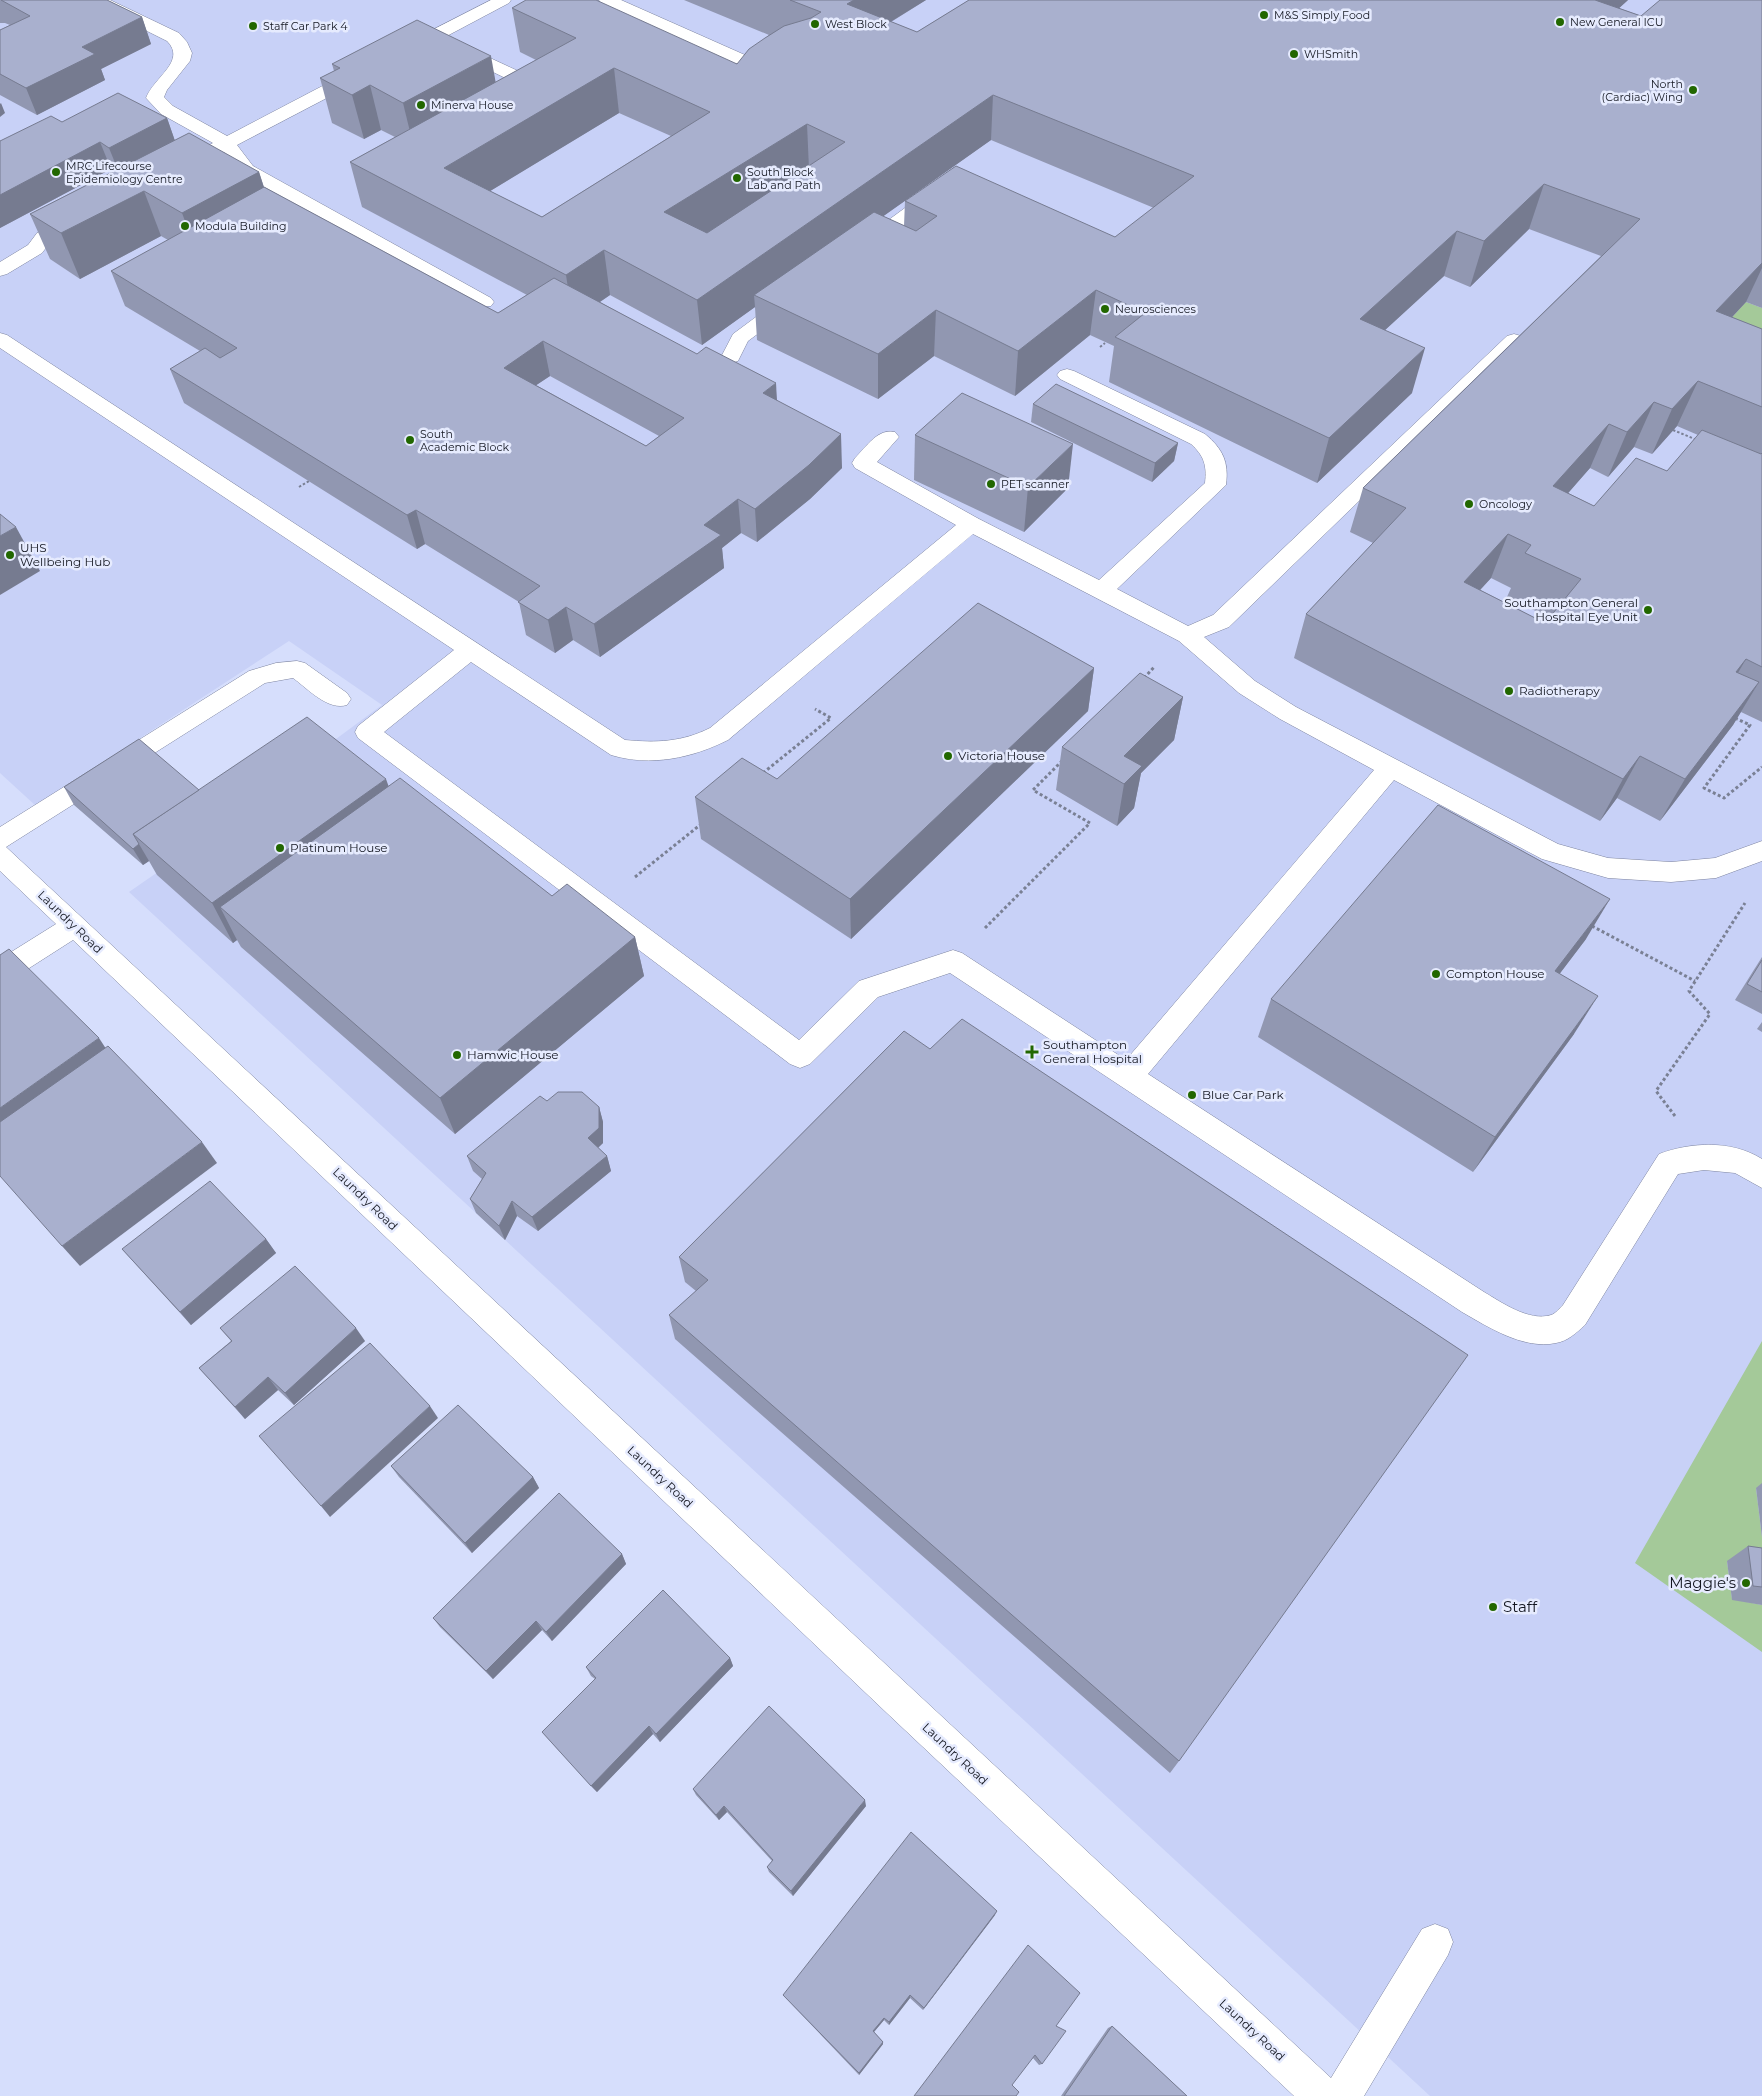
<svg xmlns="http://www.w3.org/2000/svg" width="1762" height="2096" font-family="Montserrat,sans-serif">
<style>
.built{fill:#c8d1f7}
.green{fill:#a4c999}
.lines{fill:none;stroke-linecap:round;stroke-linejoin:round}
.minor-casing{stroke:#7d84a0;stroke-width:1}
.path-far1{stroke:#7a8094;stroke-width:2;stroke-dasharray:2.5 2;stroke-linecap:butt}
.path{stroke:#7a8094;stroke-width:3;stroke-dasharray:3 2.5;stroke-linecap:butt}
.minor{fill:#fff;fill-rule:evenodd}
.wall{fill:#9197b1;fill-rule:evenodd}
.shaded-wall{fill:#767b90}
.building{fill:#a9b0ce;stroke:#767b90;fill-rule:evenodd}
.poi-dot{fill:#226700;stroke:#e6ebfe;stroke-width:2}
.labels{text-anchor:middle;stroke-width:5;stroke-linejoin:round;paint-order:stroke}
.far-poi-label{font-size:11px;fill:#131620;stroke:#e6ebfe;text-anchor:start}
.poi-label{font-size:12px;fill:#131620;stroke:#e6ebfe;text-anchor:start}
.street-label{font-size:12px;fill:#131620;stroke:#e6ebfe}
.near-poi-label{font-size:15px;fill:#131620;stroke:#e6ebfe;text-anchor:end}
</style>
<rect width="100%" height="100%" fill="#d6defc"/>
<polygon class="built" points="0,0 1762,0 1762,2096 1430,2096 129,892 256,804 315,725 336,739 382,705 289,641 36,806 0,773"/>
<g class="green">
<polygon points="1746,302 1762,308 1762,384 1696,356"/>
<polygon points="1762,1341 1762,1488 1756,1488 1762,1537 1762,1566 1727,1561 1732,1599 1762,1605 1762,1652 1635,1563"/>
</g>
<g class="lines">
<defs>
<g id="minor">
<path d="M89,0H110L179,33L187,42L192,53L190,61L167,90L164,97L173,106L227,136L351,71H363L366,75L363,79L237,145L253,166L491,298L494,302L491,306H477L241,174L224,152L189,170H177L174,166L177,162L213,143L161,114L146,98C154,77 187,61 167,41L91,3Z"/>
<polygon points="491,0 511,0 509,3 413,54 401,54 399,50 401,46"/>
<polygon points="599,0 621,0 745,55 748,59 745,63 733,63 601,3"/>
<polygon points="460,44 546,84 549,88 546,92 534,92 454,53 452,49 454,45"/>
<polygon points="935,189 942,191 944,195 942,199 874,249 860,249 858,245 860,241 928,191"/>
<polygon points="73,216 80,218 82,222 80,226 51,241 42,253 7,274 0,276 0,262 28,245 37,233"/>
<polygon points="786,298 793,300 796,304 793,308 748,341 738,361 731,363 724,361 721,357 733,334 779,300"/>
<path d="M0,333L7,335L625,740C657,743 682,742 710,728L956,525L855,468L852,463L855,458C867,446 878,428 895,432L899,437L877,462L979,519L1099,580L1205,483C1207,465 1204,456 1191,444L1060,379L1057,375L1060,371L1067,369L1074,371L1205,434C1223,449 1229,462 1226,485L1117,589L1188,626L1213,615L1507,336L1514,334L1521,336L1524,340L1521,344L1229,627L1204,637L1255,681L1296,707L1558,844L1608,858L1671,862L1715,858L1762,841V861L1716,878L1671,882L1608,878L1542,859L1394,780L1148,1074L1484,1292C1501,1302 1529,1322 1551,1315C1555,1314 1560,1308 1563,1305L1659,1154C1691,1142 1732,1140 1762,1159V1188L1735,1173L1704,1170L1678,1174L1585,1325C1576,1333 1568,1341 1556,1343C1524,1350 1488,1327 1462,1312L950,973L878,997L810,1064L800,1068L790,1064L358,738L355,732L358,726L454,650L0,348ZM973,534L1179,641L1239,693L1280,719L1374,770L1126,1060L962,953L953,950L859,981L799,1040L384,732L471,662L611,755C651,767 692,758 728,740Z"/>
<path d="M297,661L305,663L347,693L351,699L347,705C328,711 308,689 293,678L265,683L6,847L1331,2078L1422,1929L1435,1924L1448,1929L1453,1942L1448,1955L1364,2096H1294L890,1716L73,940L9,981L0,984V959L56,924L0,871V827L249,671L276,663Z"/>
</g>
</defs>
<use href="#minor" class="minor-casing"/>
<g class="path-far1">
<polyline points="1100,347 1105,343"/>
<polyline points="1673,430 1697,440"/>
<polyline points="299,487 309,481"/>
</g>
<g class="path">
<polyline points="1144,678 1155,666"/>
<polyline points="1735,718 1750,725 1704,788 1724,798 1762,767"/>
<polyline points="763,773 831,718 815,709"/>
<polyline points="635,877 700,825"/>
<polyline points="1592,926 1695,981"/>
<polyline points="985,928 1090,823 1033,790 1062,761"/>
<polyline points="1675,1116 1656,1091 1710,1014 1689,991 1745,903"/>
</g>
<use href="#minor" class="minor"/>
</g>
<g class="wall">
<polygon points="0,0 107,0 142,17 151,44 101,69 105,80 37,115 0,95 0,30 10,25 5,23 0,23"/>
<path d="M684,0H926L891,22L917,32L969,0H1628L1619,8L1641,16L1762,0V308L1746,302L1732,317L1762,329V722L1741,712L1733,725L1660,821L1617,798L1600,821L1294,658L1306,614L1373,543L1350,532L1363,488L1601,256L1529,229L1470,287L1444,276L1385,330L1412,393L1317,483L1109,382L1114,346L1090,335L1015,396L934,356L878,399L757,340L755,307L702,345L610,295L600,302L777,400L842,468L810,499L757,542L741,533L722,548L724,568L600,657L573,640L555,653L526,635L519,602L425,544L417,549L184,403L170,369L200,351L125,306L111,271L168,240L161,236L80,279L50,259L30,214L114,171L111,169L0,228V141L62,122L167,118L175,141L259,172L264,187L498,313L527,295L362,207L350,162L395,137L381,130L364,139L332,123L320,78L334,71L332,64L496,82L536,60L520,52L512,8L737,64L769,35ZM619,113L671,136L542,217L490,191ZM991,140L1154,208L1115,237L905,201L904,226L883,216ZM730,218L707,233H706ZM550,376L659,436L646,446L536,385ZM1677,426L1698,435L1667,471L1594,506L1568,493L1590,468L1608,477L1634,447L1652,454ZM1491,578L1511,588L1507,597L1550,618L1545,623L1480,590Z"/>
<polygon points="1033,404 1178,443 1174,461 1152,482 1031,422"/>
<polygon points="915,435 1068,488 1024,532 914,480"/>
<polygon points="1094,668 1088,711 851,939 701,839 695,797 777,779"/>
<polygon points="1183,697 1174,740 1141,773 1134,808 1117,826 1056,790 1062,747"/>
<polygon points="389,786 552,896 635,937 644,976 455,1134 241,947 237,940 233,943 157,875 149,861 143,865 74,805 64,787 199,790"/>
<polygon points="1586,939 1560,973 1574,1034 1473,1172 1258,1037 1271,999"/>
<polygon points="1762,957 1762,1014 1735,1000"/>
<polygon points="1762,1022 1762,1032 1757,1029"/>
<polygon points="904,1031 1179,1761 1170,1773 675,1339 669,1315 696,1291 685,1282 679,1257"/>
<polygon points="547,1101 599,1107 603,1122 603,1143 598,1148 607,1156 611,1171 538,1231 517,1216 505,1240 476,1213 470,1199 482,1179 473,1171 467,1156"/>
<polygon points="266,1239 276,1253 191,1325 122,1249"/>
<polygon points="220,1328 365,1341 294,1405 278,1390 245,1419 199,1368 231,1341"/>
<polygon points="391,1466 533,1477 539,1488 472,1553 399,1477"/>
<polygon points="1762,1483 1762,1537 1756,1488"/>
<polygon points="1748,1546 1762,1548 1762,1605 1732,1600 1727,1561"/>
<polygon points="622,1554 626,1564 552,1641 542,1630 493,1679 440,1627 433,1618"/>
<polygon points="730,1658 733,1666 660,1742 653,1734 597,1792 542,1732 595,1679 591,1676 586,1667"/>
<polygon points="693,1789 866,1806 793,1896 769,1872 767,1867 772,1861 727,1812 719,1820 696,1795"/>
<polygon points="995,1915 923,2010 910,1998 889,2025 884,2020 874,2032 883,2042 883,2044 859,2075 783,1995"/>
<polygon points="1056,2026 1042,2064 1039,2065 1033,2058 914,2096"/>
<polygon points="1112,2026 1187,2096 1061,2096 1108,2028"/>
</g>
<g class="shaded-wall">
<polygon points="854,0 926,0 848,48 847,4"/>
<polygon points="1595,0 1628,0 1580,44"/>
<polygon points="142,17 151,44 101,69 105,80 37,115 26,88 82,47"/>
<polygon points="491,56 499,101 414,148 403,103"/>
<polygon points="614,68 619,113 454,213 444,168"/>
<polygon points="370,85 381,130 364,139 352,95"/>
<polygon points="993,95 991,140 765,300 754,295 755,307 702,345 697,300"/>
<polygon points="1,103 5,113 0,117 0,104"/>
<polygon points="167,118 176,144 120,175 109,148"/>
<polygon points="807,124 809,169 669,257 664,212"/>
<polygon points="100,142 111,169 0,228 0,195"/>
<polygon points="259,172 273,217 199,258 182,213"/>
<polygon points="1544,184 1529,229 1470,287 1484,241"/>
<polygon points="144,191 161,236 80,279 61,233"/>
<polygon points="1457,231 1444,276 1348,364 1360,319"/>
<polygon points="604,250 610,295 573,320 566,275"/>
<polygon points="1762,263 1762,268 1746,302 1696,356 1716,311"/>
<polygon points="1096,290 1090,335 1015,396 1018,351"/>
<polygon points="936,310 934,356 878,399 878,354"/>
<polygon points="543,341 550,376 511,402 504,368"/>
<polygon points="1425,348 1412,393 1317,483 1329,438"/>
<polygon points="1698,381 1677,426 1652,454 1672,409"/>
<polygon points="776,383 778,418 763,393"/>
<polygon points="1654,402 1634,447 1608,477 1627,432"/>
<polygon points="1609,424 1590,468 1535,531 1553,486"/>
<polygon points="841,434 842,468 810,499 757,542 755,509"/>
<polygon points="1178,443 1174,461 1152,482 1155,463"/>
<polygon points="1073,444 1068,488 1024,532 1028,487"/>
<polygon points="738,499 741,533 722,548 724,568 600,657 594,624 704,525"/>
<polygon points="416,510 425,544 417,549 407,515"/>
<polygon points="16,527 40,571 0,595 0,536"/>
<polygon points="1508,534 1491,578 1447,626 1464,582"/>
<polygon points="566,607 573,640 555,653 548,620"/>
<polygon points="1746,659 1721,702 1736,672"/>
<polygon points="1094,668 1088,711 851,939 850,899"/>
<polygon points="1759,682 1733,725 1660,821 1685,779"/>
<polygon points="1183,697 1174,740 1141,773 1134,808 1117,826 1124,784 1124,756"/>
<polygon points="1640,756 1617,798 1600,821 1623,779"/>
<polygon points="386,779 401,821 220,907 237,940 233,943 212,903"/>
<polygon points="139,844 149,861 143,865 133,849"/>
<polygon points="1610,899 1586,939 1533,1009 1555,971"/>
<polygon points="635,937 644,976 455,1134 440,1098"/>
<polygon points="1598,996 1574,1034 1473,1172 1495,1137"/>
<polygon points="99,1038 114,1061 0,1143 0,1108"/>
<polygon points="599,1107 603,1122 603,1143 592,1153 588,1138"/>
<polygon points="202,1142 217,1163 80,1266 62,1246"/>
<polygon points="607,1156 611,1171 538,1231 532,1217"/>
<polygon points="512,1201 517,1216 505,1240 499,1226"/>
<polygon points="266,1239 276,1253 191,1325 180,1312"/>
<polygon points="356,1328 365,1341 294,1405 285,1393"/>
<polygon points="268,1377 278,1390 245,1419 235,1407"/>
<polygon points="430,1406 438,1418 330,1517 321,1506"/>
<polygon points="533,1477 539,1488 472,1553 465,1543"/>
<polygon points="622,1554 626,1564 552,1641 546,1632"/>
<polygon points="536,1621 542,1630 493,1679 486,1671"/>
<polygon points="730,1658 733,1666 660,1742 656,1734"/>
<polygon points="649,1726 653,1734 597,1792 591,1786"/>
<polygon points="865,1800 866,1806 793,1896 791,1891"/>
<polygon points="724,1806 727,1812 719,1820 716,1815"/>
<polygon points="997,1911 995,1915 923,2010 924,2008"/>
<polygon points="910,1995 910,1998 889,2025 889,2022"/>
<polygon points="884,2018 884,2020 873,2033 873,2031"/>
<polygon points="883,2042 883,2044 859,2075 859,2073"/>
</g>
<g class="building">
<polygon points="1,0 107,0 142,17 82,47 95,54 26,88 0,74 0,30 30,16"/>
<path d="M526,0H596L737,64L749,49L765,38L784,26L811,18L821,12L790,0H854L847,4L917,32L969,0H1595L1641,16L1660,0H1762V263L1716,311L1762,329V407L1698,381L1672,409L1654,402L1627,432L1609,424L1553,486L1594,506L1636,458L1667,471L1702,430L1761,454L1762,453V667L1746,659L1736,672L1759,682L1685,779L1640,756L1623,779L1306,614L1406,508L1363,488L1640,219L1544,184L1484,241L1457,231L1360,319L1425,348L1329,438L1115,337L1145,313L1096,290L1018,351L936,310L878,354L754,295L874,212L916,231L937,216L905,201L956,166L1115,237L1194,176L993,95L697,300L604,250L566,275L350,162L576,38L512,8ZM614,68L710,112L542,217L444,168ZM807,124L845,142L707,233L664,212ZM1508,534L1531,545L1525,553L1581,579L1545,623L1464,582Z"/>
<polygon points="417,20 491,56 403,103 370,85 352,95 320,78 340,68 332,64"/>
<polygon points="118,93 167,118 109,148 100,142 0,195 0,141 51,116 62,122"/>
<polygon points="189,133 259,172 182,213 144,191 61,233 30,214"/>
<path d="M264,187L498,313L554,278L697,354L706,347L776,383L763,393L841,434L809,465L755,509L738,499L704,525L721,535L594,624L566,607L548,620L518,602L540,586L416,510L407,515L170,369L205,348L220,358L237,348L111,271ZM543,341L684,418L646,446L504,368Z"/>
<polygon points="1056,384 1178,443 1155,463 1033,404"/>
<polygon points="962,393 1073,444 1028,487 915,435"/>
<polygon points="0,514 16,527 0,536"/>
<polygon points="978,603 1094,668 850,899 695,797 742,758 777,779"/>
<polygon points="1140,673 1183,697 1124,756 1142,766 1124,784 1062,747"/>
<polygon points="307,717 386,779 212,903 133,834"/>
<polygon points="139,739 199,790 133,834 139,844 133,849 64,787"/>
<polygon points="400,778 552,896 567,884 635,937 440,1098 220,907"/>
<polygon points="1438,805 1610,899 1555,971 1598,996 1495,1137 1271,999"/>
<polygon points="9,949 99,1038 0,1108 0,955"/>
<polygon points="1762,960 1762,992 1747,984"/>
<polygon points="962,1019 1468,1355 1179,1761 669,1315 708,1280 679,1257 904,1031 930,1049"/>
<polygon points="108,1046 202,1142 62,1246 0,1176 0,1122"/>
<polygon points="558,1092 582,1092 599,1107 599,1128 588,1138 607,1156 532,1217 512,1201 499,1226 470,1199 486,1173 467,1156 540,1096 547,1101"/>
<polygon points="210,1181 266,1239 180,1312 122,1249"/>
<polygon points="295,1266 356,1328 285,1393 268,1377 235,1407 199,1368 232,1341 220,1328"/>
<polygon points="370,1343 430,1406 321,1506 259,1436"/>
<polygon points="458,1405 533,1477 465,1543 391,1466"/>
<polygon points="559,1493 622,1554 546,1632 536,1621 486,1671 433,1618"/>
<polygon points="1748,1546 1762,1548 1762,1587 1753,1586"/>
<polygon points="663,1590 730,1658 656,1734 649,1726 591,1786 542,1732 596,1678 586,1667"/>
<polygon points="769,1706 865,1800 791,1891 767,1867 773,1860 724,1806 716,1815 693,1789"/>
<polygon points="911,1832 997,1911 924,2008 910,1995 889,2022 884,2018 873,2031 883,2042 859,2073 783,1995"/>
<polygon points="1028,1945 1080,1993 1056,2026 1066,2031 1042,2064 1035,2055 1012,2085 1019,2092 1016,2096 914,2096"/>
<polygon points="1112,2026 1187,2096 1064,2096"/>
</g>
<g class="poi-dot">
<circle cx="1264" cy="15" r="5"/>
<circle cx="1560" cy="22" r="5"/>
<circle cx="815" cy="24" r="5"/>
<circle cx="253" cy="26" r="5"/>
<circle cx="1294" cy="54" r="5"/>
<circle cx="1693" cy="90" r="5"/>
<circle cx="421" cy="105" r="5"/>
<circle cx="56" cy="172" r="5"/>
<circle cx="737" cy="178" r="5"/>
<circle cx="185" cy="226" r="5"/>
<circle cx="1105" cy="309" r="5"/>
<circle cx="410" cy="440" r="5"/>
<circle cx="991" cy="484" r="5"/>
<circle cx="1469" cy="504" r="5"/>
<circle cx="10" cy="555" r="5"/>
<circle cx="1648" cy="610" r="5"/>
<circle cx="1509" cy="691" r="5"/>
<circle cx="948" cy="756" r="5"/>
<circle cx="280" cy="848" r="5"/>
<circle cx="1436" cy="974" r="5"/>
<path d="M1029.5 1044.5h5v5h5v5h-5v5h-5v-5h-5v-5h5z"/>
<circle cx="457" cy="1055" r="5"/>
<circle cx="1192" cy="1095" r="5"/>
<circle cx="1746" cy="1583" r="5"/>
<circle cx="1493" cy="1607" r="5"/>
</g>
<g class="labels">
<g class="far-poi-label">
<text x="1274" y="19">M&amp;S Simply Food</text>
<text x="1570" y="26">New General ICU</text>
<text x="825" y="28">West Block</text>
<text x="263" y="30">Staff Car Park 4</text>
<text x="1304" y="58">WHSmith</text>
<text x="1683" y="88" text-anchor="end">North<tspan x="1683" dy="13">(Cardiac) Wing</tspan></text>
<text x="431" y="109">Minerva House</text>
<text x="66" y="170">MRC Lifecourse<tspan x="66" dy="13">Epidemiology Centre</tspan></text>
<text x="747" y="176">South Block<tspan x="747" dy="13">Lab and Path</tspan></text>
<text x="195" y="230">Modula Building</text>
<text x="1115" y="313">Neurosciences</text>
<text x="420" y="438">South<tspan x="420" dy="13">Academic Block</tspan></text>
<text x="1001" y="488">PET scanner</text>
<text x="1479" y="508">Oncology</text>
</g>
<g class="poi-label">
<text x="20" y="552">UHS<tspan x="20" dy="14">Wellbeing Hub</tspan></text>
<text x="1638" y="607" text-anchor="end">Southampton General<tspan x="1638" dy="14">Hospital Eye Unit</tspan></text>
<text x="1519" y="695">Radiotherapy</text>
<text x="958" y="760">Victoria House</text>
<text x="290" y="852">Platinum House</text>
<text x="1446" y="978">Compton House</text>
<text x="1043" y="1049">Southampton<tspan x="1043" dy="14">General Hospital</tspan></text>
<text x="467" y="1059">Hamwic House</text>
<text x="1202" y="1099">Blue Car Park</text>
</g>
<g class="street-label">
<text transform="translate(70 922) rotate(44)" y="4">Laundry Road</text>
<text transform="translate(365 1199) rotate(44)" y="4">Laundry Road</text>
<text transform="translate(660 1477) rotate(43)" y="4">Laundry Road</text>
<text transform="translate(955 1754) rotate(43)" y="4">Laundry Road</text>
<text transform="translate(1252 2030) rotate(43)" y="4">Laundry Road</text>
</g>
<g class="near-poi-label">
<text x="1736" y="1588">Maggie's</text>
<text x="1503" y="1612" text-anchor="start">Staff</text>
</g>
</g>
</svg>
